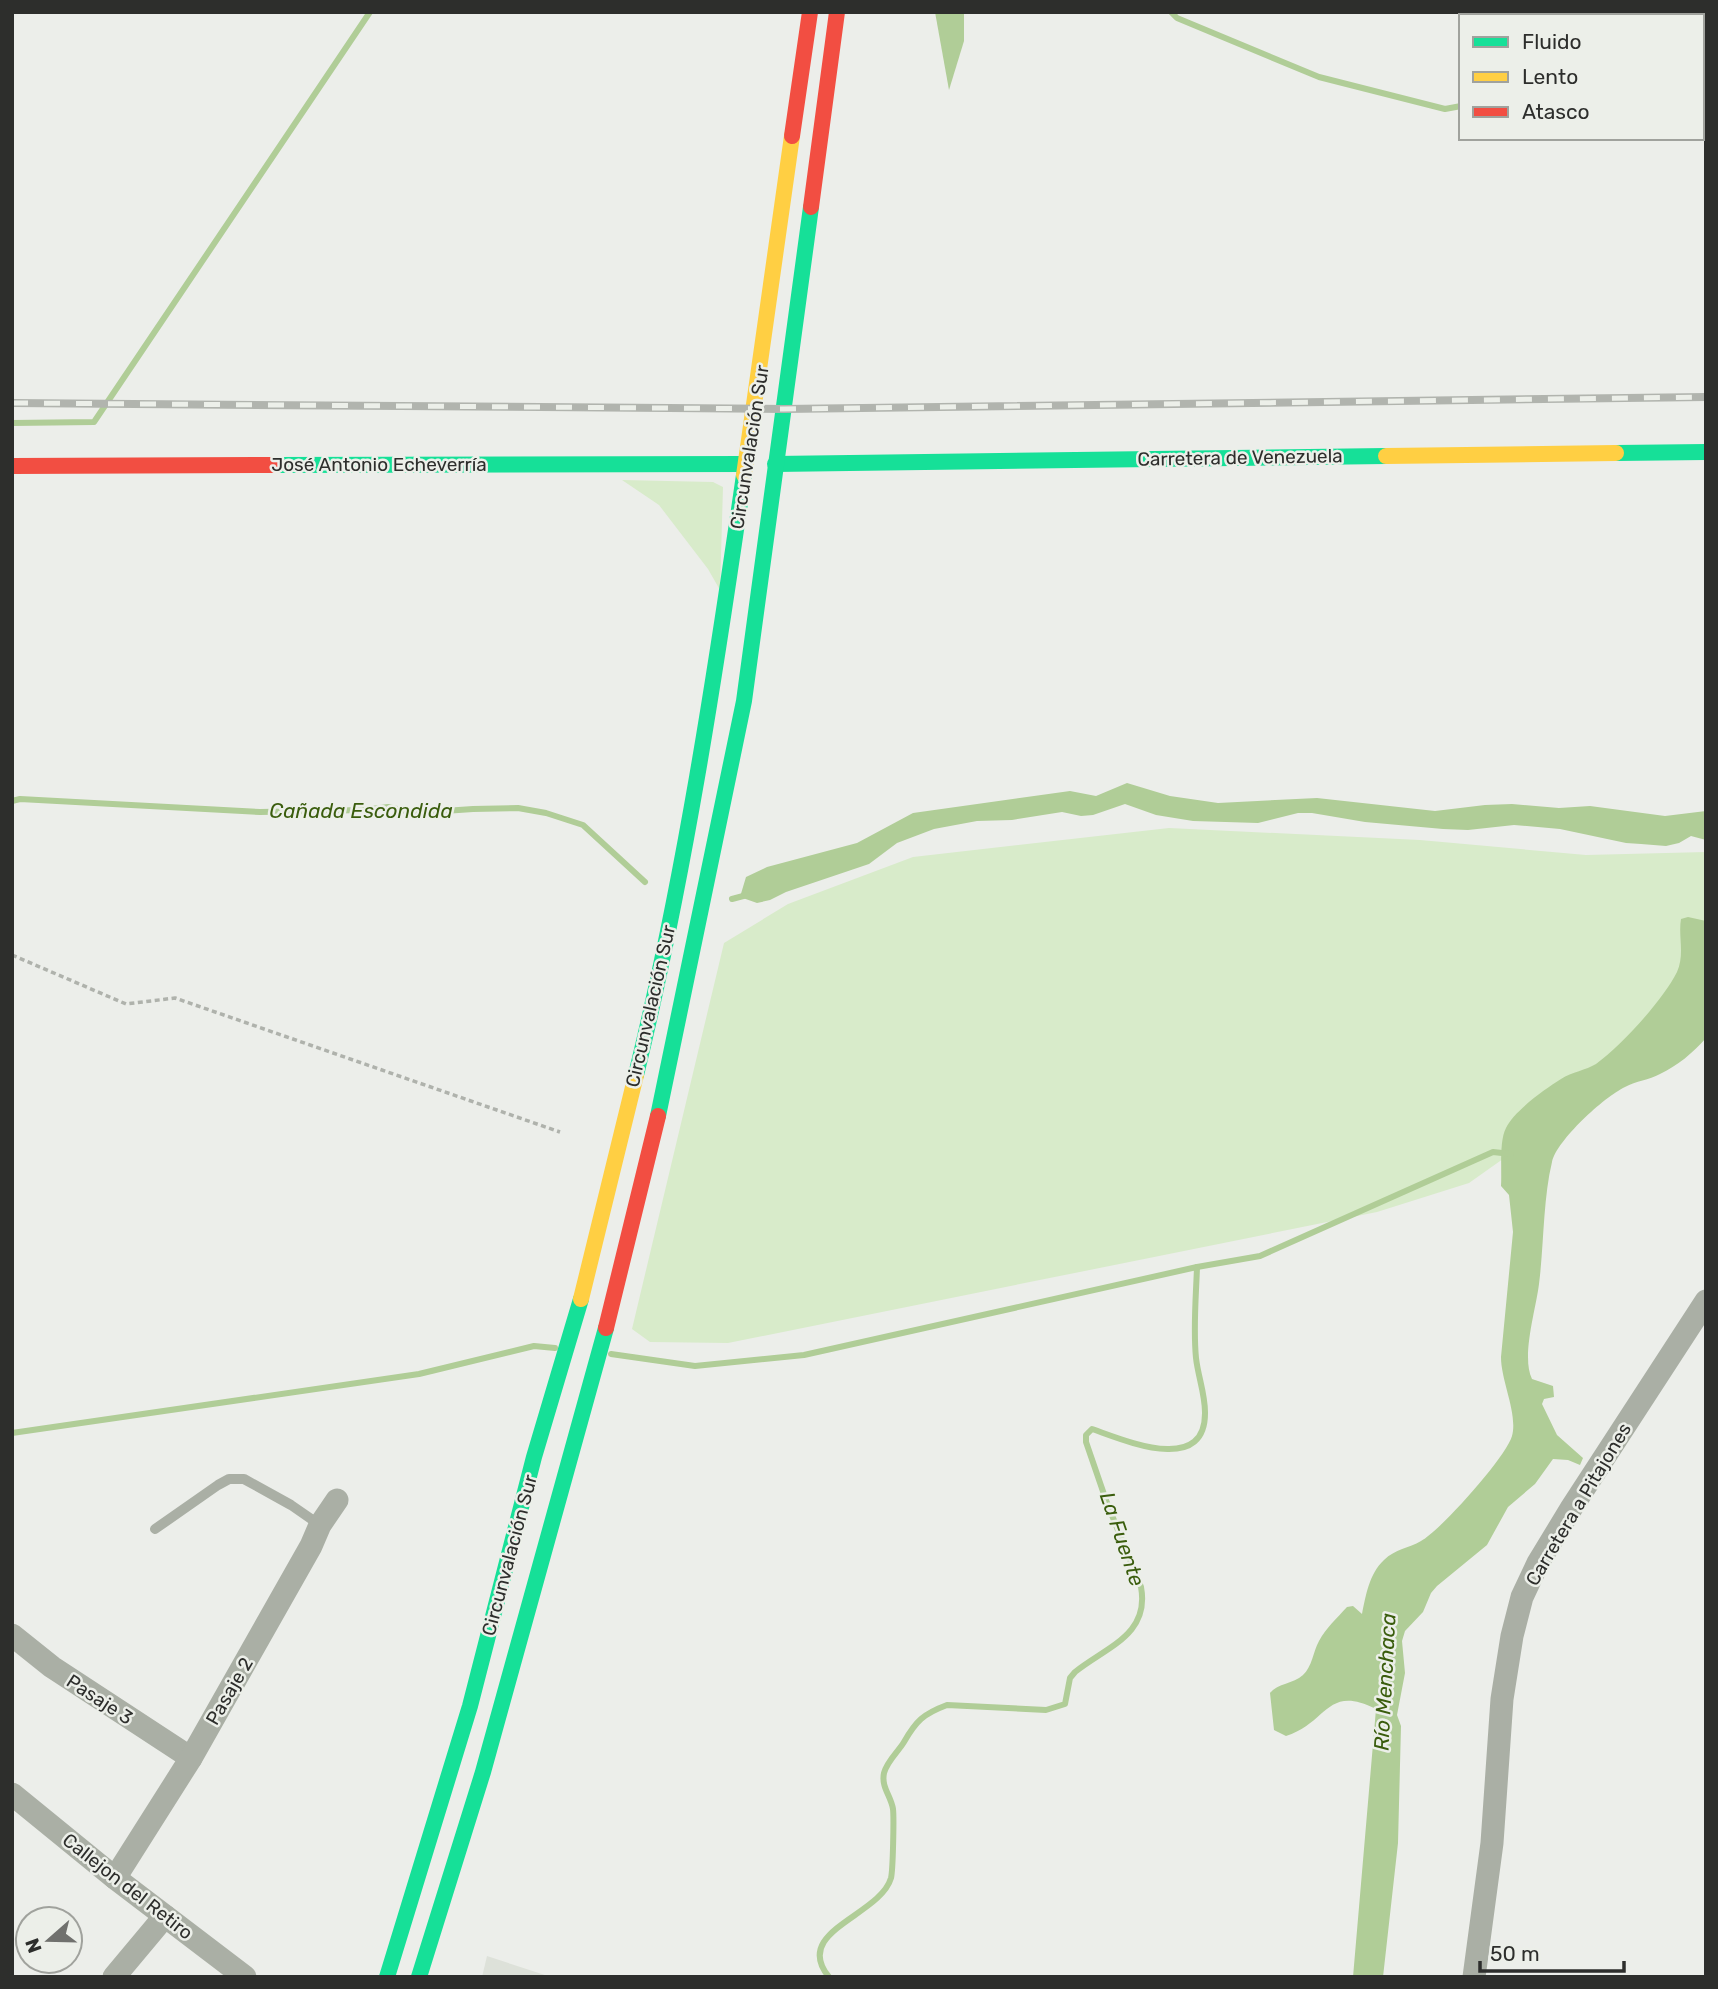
<svg xmlns="http://www.w3.org/2000/svg" width="1718" height="1989" font-family="Rubik,sans-serif">
<style>
.built{fill:#dde1d9}
.green{fill:#d8ebca}
.water{fill:#b0cd97}
.lines{fill:none;stroke-linecap:round;stroke-linejoin:round}
.stream{stroke:#b0cd97;stroke-width:6}
.path{stroke:#afb2ac;stroke-width:3.5;stroke-dasharray:5 3.5;stroke-linecap:butt}
.lane{stroke:#aaafa5;stroke-width:10}
.street{stroke:#aaafa5;stroke-width:23}
.fast{stroke:#16e098;stroke-width:16}
.slow{stroke:#ffcf43;stroke-width:16}
.jam{stroke:#f24e42;stroke-width:16}
.rail-casing{stroke:#b1b4ae;stroke-width:8}
.rail{stroke:#ecefe9;stroke-width:5;stroke-dasharray:16;stroke-linecap:butt}
.labels{text-anchor:middle;stroke-width:5;stroke-linejoin:round;paint-order:stroke}
.street-label{font-size:19px;fill:#2d2e2c;stroke:#ecefe9}
.water-label{font-size:21px;font-style:italic;fill:#3a5d0d;stroke:#ecefe9}
</style>
<rect width="100%" height="100%" fill="#eceeea"/>
<polygon class="built" points="487,1956 551,1977 482,1977"/>
<g class="green">
<polygon points="622,480 713,482 723,487 720,590 708,569 659,505"/>
<polygon points="1169,828 1420,840 1586,855 1706,852 1706,948 1628,1042 1510,1154 1469,1183 1377,1212 728,1343 650,1342 632,1329 724,943 788,904 913,857"/>
</g>
<g class="water">
<polygon points="935,12 964,12 964,41 949,90"/>
<polygon points="1127,783 1170,796 1218,803 1317,798 1435,811 1485,805 1512,804 1559,808 1590,806 1665,816 1706,811 1706,840 1691,836 1679,843 1666,846 1641,844 1626,843 1560,829 1514,825 1468,830 1443,829 1365,822 1312,813 1298,813 1258,823 1193,821 1156,815 1125,804 1093,815 1081,816 1062,812 1012,820 977,821 934,829 897,843 869,864 786,892 770,900 757,903 740,897 746,877 767,867 857,843 913,813 1070,791 1096,796"/>
<path d="M1688,917L1706,921V1038C1693,1053 1677,1066 1660,1074C1649,1080 1636,1081 1625,1087C1604,1097 1557,1140 1552,1162C1543,1199 1544,1245 1539,1284C1536,1309 1521,1357 1532,1379L1553,1386L1554,1397L1544,1399L1542,1404L1557,1435L1583,1458L1580,1465L1568,1460L1553,1459L1535,1484L1508,1507L1487,1545L1437,1586L1431,1593L1423,1612L1405,1631L1402,1641L1405,1673L1397,1715L1401,1726L1398,1843L1383,1977H1353L1376,1709C1326,1684 1328,1723 1286,1736L1274,1730L1270,1693C1278,1683 1293,1684 1303,1675C1312,1667 1313,1652 1319,1641C1326,1628 1337,1618 1347,1607L1353,1606L1362,1614C1366,1595 1369,1574 1384,1560C1395,1549 1409,1548 1421,1541C1441,1530 1506,1457 1512,1436C1518,1414 1501,1381 1501,1357L1513,1232L1509,1195L1501,1186C1502,1171 1499,1141 1506,1128C1514,1111 1545,1089 1561,1079C1572,1072 1586,1070 1596,1064C1621,1046 1663,1000 1677,972C1685,954 1678,937 1681,919Z"/>
</g>
<g class="lines">
<g class="stream">
<polyline points="1171,12 1177,18 1319,77 1445,109 1461,106"/>
<polyline points="1578,16 1581,12"/>
<polyline points="12,423 94,422 370,12"/>
<polyline points="12,801 20,799 260,812 363,810 388,807 415,813 473,809 518,808 546,813 583,825 645,882"/>
<polyline points="732,899 747,895"/>
<polyline points="611,1354 695,1366 804,1355 1197,1267 1260,1256 1493,1152 1511,1154"/>
<polyline points="12,1433 419,1374 534,1346 555,1348"/>
<path d="M829,1977C791,1931 880,1916 891,1878C893,1870 894,1817 893,1809C891,1796 881,1787 884,1773C887,1761 898,1752 904,1742C916,1721 923,1714 947,1705L1046,1710L1065,1704L1070,1678L1075,1672C1106,1647 1150,1635 1141,1587L1107,1503L1086,1442V1435L1092,1429C1124,1440 1206,1476 1205,1412C1205,1394 1198,1376 1196,1358C1193,1328 1196,1297 1197,1267"/>
</g>
<polyline class="path" points="12,955 126,1004 175,998 560,1132"/>
<polyline class="lane" points="155,1529 218,1485 229,1479 244,1479 291,1505 320,1525"/>
<g class="street">
<polyline points="12,1635 52,1667 191,1758"/>
<polyline points="12,1794 115,1878 245,1977"/>
<polyline points="115,1878 191,1758 311,1546 320,1525 337,1500"/>
<polyline points="114,1977 165,1916"/>
<polyline points="1474,1977 1492,1843 1502,1699 1512,1636 1522,1597 1538,1563 1572,1507 1706,1301"/>
</g>
<g class="fast">
<polyline points="1616,453 1706,452"/>
<polyline points="775,464 1386,456"/>
<polyline points="274,465 745,464"/>
<path d="M636,1075C684,878 715,676 744,475"/>
<polyline points="658,1116 744,701 811,207"/>
<polyline points="387,1977 470,1706 534,1457 581,1299"/>
<polyline points="419,1977 483,1772 606,1328"/>
</g>
<g class="slow">
<polyline points="1386,456 1616,453"/>
<polyline points="744,475 792,136"/>
<polyline points="581,1299 636,1075"/>
</g>
<g class="jam">
<polyline points="792,136 810,12"/>
<polyline points="811,207 837,12"/>
<polyline points="12,466 274,465"/>
<polyline points="606,1328 658,1116"/>
</g>
<defs>
<polyline id="rail" points="12,403 784,409 1706,397"/>
</defs>
<use href="#rail" class="rail-casing"/>
<use href="#rail" class="rail"/>
</g>
<g class="labels">
<g class="street-label">
<text transform="translate(749 447) rotate(-81)" y="7">Circunvalación Sur</text>
<text transform="translate(1240 457) rotate(-1)" y="7">Carretera de Venezuela</text>
<text x="379" y="471">José Antonio Echeverría</text>
<text transform="translate(650 1006) rotate(-77)" y="7">Circunvalación Sur</text>
<text transform="translate(1578 1504) rotate(-59)" y="7">Carretera a Pitajones</text>
<text transform="translate(509 1555) rotate(-75)" y="7">Circunvalación Sur</text>
<text transform="translate(229 1691) rotate(-60)" y="7">Pasaje 2</text>
<text transform="translate(100 1699) rotate(33)" y="7">Pasaje 3</text>
<text transform="translate(128 1886) rotate(38)" y="7">Callejon del Retiro</text>
</g>
<g class="water-label">
<text x="361" y="818">Cañada Escondida</text>
<text transform="translate(1122 1539) rotate(71)" y="7">La Fuente</text>
<text transform="translate(1385 1682) rotate(-87)" y="7">Río Menchaca</text>
</g>
</g>
<rect width="1718" height="1989" fill="none" stroke="#2d2e2c" stroke-width="28"/>
<rect x="1459" y="14" width="245" height="126" fill="#ecefe9" stroke="#a0a29d" stroke-width="2"/>
<rect x="1473" y="37" width="35" height="10" fill="#16e098" stroke="#a0a29d" stroke-width="2"/>
<text x="1522" y="49" font-size="21" fill="#2d2e2c">Fluido</text>
<rect x="1473" y="72" width="35" height="10" fill="#ffcf43" stroke="#a0a29d" stroke-width="2"/>
<text x="1522" y="84" font-size="21" fill="#2d2e2c">Lento</text>
<rect x="1473" y="107" width="35" height="10" fill="#f24e42" stroke="#a0a29d" stroke-width="2"/>
<text x="1522" y="119" font-size="21" fill="#2d2e2c">Atasco</text>
<g transform="translate(49 1940) rotate(250)"><circle r="33" fill="#ecefe9" stroke="#a0a29d" stroke-width="2"/>
<path d="M0-5L12 26L0 18L-12 26Z" fill="#70716e"/>
<text y="-10" font-size="19" font-weight="bold" text-anchor="middle" fill="#2d2e2c">N</text>
</g>
<path d="M1480 1961v10h144v-10" fill="none" stroke="#2d2e2c" stroke-width="3.5"/>
<text x="1490" y="1961" font-size="21" fill="#2d2e2c" stroke="#ecefe9" stroke-width="5" paint-order="stroke">50 m</text>
</svg>
